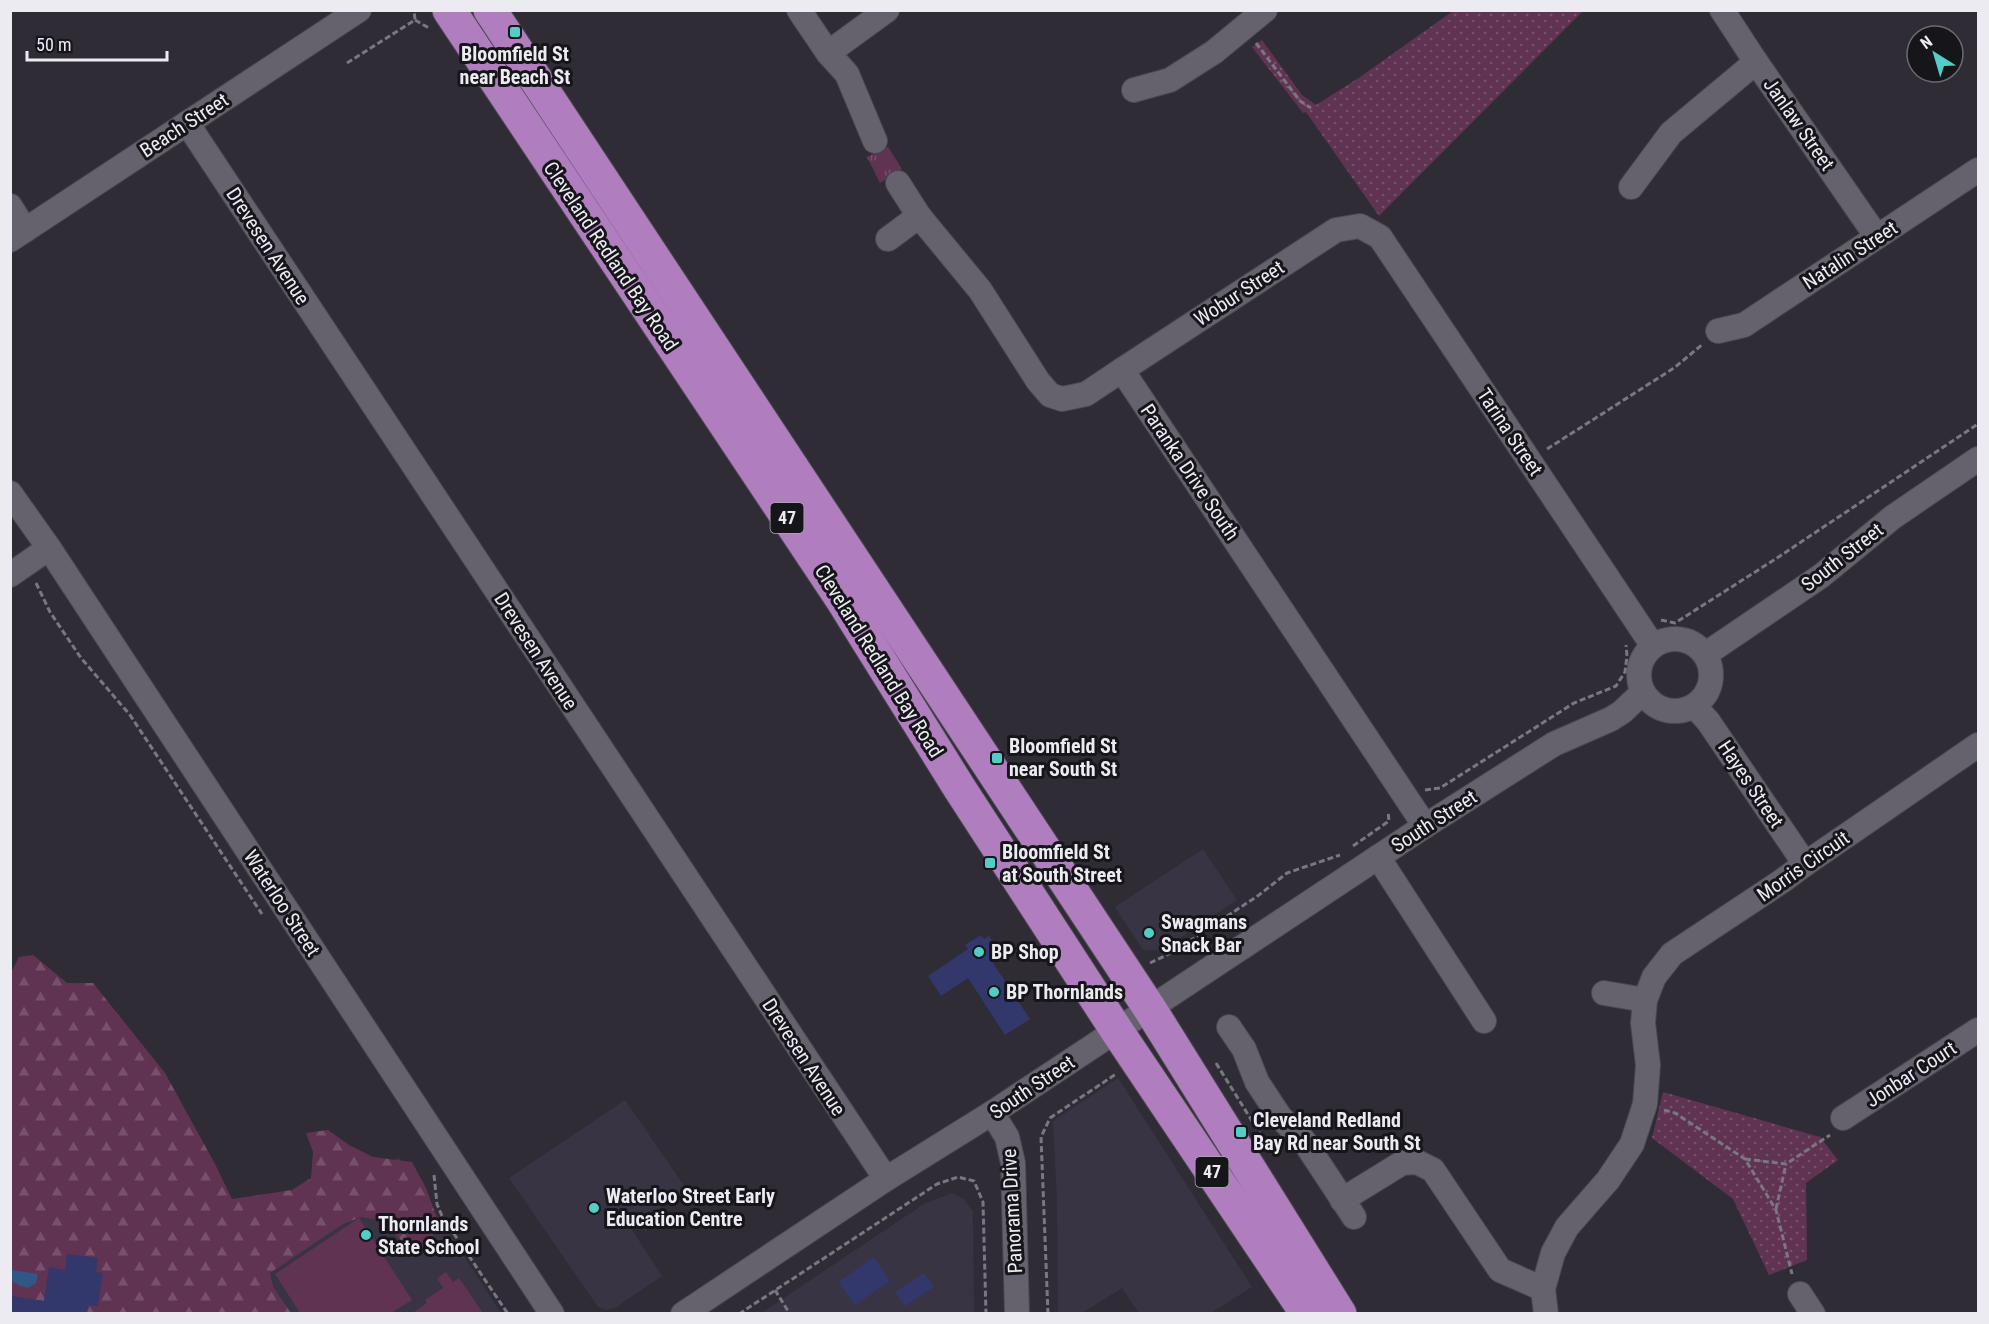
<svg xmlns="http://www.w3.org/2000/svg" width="1989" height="1324" font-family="'Roboto Condensed',sans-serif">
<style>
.built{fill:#383444}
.grass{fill:url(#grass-tufts)}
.forest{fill:url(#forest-firs)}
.park{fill:url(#park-dots)}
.pitch{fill:#603352}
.water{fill:#315786}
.building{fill:#32386c}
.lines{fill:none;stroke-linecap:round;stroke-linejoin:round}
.minor-casing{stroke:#4a4851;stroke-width:26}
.highway-casing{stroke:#4a4851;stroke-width:35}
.path{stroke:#797780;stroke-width:3;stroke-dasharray:6 3;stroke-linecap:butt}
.minor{stroke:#65626d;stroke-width:24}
.highway{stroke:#b07ebe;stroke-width:33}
.poi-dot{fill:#54cdc8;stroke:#16151a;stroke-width:2}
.labels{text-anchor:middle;stroke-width:6;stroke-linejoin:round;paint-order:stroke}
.shield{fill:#16151a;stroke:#acabb1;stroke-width:1.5}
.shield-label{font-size:18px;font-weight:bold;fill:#edebf2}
.poi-label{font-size:20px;font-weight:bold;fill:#edebf2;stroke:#16151a;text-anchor:start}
.street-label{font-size:20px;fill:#edebf2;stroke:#16151a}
</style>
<defs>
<pattern id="grass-tufts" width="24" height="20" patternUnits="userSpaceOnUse" patternTransform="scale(1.5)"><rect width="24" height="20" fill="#603352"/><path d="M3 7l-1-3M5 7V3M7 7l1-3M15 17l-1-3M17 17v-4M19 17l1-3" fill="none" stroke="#77516b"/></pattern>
<pattern id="forest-firs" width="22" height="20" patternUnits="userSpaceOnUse" patternTransform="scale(1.5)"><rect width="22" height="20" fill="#603352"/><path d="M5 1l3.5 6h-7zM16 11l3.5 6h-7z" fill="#77516b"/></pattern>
<pattern id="park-dots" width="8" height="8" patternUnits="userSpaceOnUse" patternTransform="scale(1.5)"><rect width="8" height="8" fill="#603352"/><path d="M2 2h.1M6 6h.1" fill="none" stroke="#77516b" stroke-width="1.8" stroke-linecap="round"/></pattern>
</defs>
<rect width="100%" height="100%" fill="#2f2c36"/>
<g class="built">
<polygon points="1203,849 1237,900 1162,950 1143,950 1115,907"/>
<polygon points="1118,1078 1252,1287 1211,1313 1139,1313 1122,1288 1082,1313 1058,1313 1057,1200 1053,1121"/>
<polygon points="625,1100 687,1190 630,1227 662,1276 615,1308 606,1310 598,1307 509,1178"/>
<polygon points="399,1157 501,1313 164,1314"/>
<polygon points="952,1193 964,1199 973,1212 974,1313 760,1314 924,1204"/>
</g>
<polygon class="grass" points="888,147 902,169 880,183 867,157"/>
<polygon class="forest" points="33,955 67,983 93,983 165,1073 215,1164 232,1199 292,1190 311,1178 313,1152 306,1133 328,1130 349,1145 373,1157 412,1162 426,1188 438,1221 428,1248 405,1244 380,1220 361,1217 343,1224 270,1273 273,1287 291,1313 11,1314 10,984 12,971 19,957"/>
<g class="park">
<polygon points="1453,11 1583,11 1379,216 1306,112 1303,113 1252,47 1262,40 1302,95 1316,105 1360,77"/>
<polygon points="1663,1092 1820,1137 1838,1160 1806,1183 1807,1260 1769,1275 1733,1199 1652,1138"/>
</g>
<g class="pitch">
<polygon points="359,1218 412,1300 391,1313 300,1313 275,1274"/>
<polygon points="446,1272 453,1282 459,1278 483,1313 411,1314 427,1303 425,1300 443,1288 437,1278"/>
</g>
<polygon class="water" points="12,1270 38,1274 36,1283 28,1288 14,1283 11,1280"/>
<g class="building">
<polygon points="981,935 984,939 989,936 996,947 993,963 1030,1019 1005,1035 968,978 941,996 928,976 968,949 965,945"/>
<polygon points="67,1254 98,1258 96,1272 103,1273 98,1306 88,1305 87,1314 10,1314 10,1296 44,1301 49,1267 65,1270"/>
<polygon points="874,1257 890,1281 855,1305 838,1282"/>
<polygon points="924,1273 934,1287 905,1306 895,1292"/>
</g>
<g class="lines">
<defs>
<g id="minor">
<polyline points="799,10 828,53 847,74 875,141"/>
<polyline points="1722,10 1756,62 1877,237"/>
<polyline points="828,53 887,10"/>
<polyline points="1134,90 1170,80 1214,52 1265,10"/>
<polyline points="187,123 886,1179"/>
<polyline points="898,183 919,216 980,290 1038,381 1050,395 1062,399 1086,394 1122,370 1425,826"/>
<polyline points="1631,187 1671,133 1756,62"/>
<polyline points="10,206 25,230"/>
<polyline points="888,239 919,216"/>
<polyline points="10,240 359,10"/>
<polyline points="1718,331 1744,325 1978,170"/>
<polyline points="1122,370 1336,230 1360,226 1380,237 1653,646"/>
<polyline points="10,493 49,548 552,1314"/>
<polyline points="10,575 49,548"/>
<circle cx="1675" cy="675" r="36"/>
<polyline points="1706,654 1821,576 1893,517 1978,459"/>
<polyline points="1695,707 1708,721 1805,864"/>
<polyline points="1378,857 1484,1021"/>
<polyline points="1604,993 1645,1000"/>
<polyline points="1229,1027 1244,1049 1257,1082 1280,1117 1304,1141 1354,1217"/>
<polyline points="992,1113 1007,1137 1013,1163 1017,1314"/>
<polyline points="1843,1118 1978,1030"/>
<polyline points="1342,1200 1402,1163 1417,1162 1433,1170 1500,1270 1543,1289"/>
<polyline points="1800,1294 1813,1314"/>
<polyline points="683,1314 886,1179 992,1113 1425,826 1554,744 1611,719 1622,712 1643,692"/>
<polyline points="1546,1314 1543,1289 1553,1253 1567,1227 1608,1180 1632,1144 1645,1104 1648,1065 1643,1023 1645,1000 1654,977 1672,954 1782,881 1805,864 1978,745"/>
</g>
<g id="highway">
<polyline points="449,10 841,598 960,789 1117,1031 1307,1314"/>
<polyline points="490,10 1150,1009 1340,1314"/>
</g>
</defs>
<use href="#minor" class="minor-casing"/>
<use href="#highway" class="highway-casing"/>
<g class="path">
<polyline points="415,20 429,28"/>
<polyline points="1256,43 1300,101 1311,108"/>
<polyline points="347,63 415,20 414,10"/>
<polyline points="1547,449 1674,368 1703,344"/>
<polyline points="36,583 50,612 81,658 130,715 262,914"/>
<polyline points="1661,620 1675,623 1777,558 1978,424"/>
<polyline points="1425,790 1440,788 1574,703 1616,686 1625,672 1627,656 1626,645"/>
<polyline points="1353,846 1389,821 1388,811"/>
<polyline points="1150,963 1173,952 1259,895 1287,873 1340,855"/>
<polyline points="1216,1063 1262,1137"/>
<polyline points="1664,1110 1675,1113 1745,1159 1776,1210 1792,1274"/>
<polyline points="1745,1159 1786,1164 1830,1135"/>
<polyline points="434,1175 437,1204 442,1216 508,1314"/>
<polyline points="1776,1209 1786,1164"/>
<polyline points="775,1290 788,1311 787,1314"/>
<polyline points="739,1314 937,1184 958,1177 974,1181 983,1202 986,1314"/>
<polyline points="1048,1314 1041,1137 1050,1118 1116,1074"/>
</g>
<use href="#minor" class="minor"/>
<use href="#highway" class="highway"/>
</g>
<g class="poi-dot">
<rect x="509" y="26" width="12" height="12" rx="3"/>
<rect x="991" y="752" width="12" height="12" rx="3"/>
<rect x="984" y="857" width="12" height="12" rx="3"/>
<circle cx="1149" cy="933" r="6"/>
<circle cx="979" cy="952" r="6"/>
<circle cx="994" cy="992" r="6"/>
<rect x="1235" y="1126" width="12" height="12" rx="3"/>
<circle cx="594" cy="1208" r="6"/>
<circle cx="366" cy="1235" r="6"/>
</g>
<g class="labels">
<g class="shield">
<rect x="770.5" y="503" width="33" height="30" rx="4.5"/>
<rect x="1195.5" y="1157" width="33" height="30" rx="4.5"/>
</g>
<g class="shield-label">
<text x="787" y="524">47</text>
<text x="1212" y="1178">47</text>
</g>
<g class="poi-label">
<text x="515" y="61" text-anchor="middle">Bloomfield St<tspan x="515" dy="23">near Beach St</tspan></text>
<text x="1009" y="753">Bloomfield St<tspan x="1009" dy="23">near South St</tspan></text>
<text x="1002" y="859">Bloomfield St<tspan x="1002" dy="23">at South Street</tspan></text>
<text x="1161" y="929">Swagmans<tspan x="1161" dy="23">Snack Bar</tspan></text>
<text x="991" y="959">BP Shop</text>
<text x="1006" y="999">BP Thornlands</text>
<text x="1253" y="1127">Cleveland Redland<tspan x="1253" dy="23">Bay Rd near South St</tspan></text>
<text x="606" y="1203">Waterloo Street Early<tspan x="606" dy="23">Education Centre</tspan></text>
<text x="378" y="1231">Thornlands<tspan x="378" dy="23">State School</tspan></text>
</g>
<g class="street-label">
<text transform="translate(1799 124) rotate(55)" y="7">Janlaw Street</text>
<text transform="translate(184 125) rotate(-33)" y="7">Beach Street</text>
<text transform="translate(268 246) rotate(57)" y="7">Drevesen Avenue</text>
<text transform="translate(1850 255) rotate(-33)" y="7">Natalin Street</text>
<text transform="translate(611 256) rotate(56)" y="7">Cleveland Redland Bay Road</text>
<text transform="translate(1239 293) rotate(-33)" y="7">Wobur Street</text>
<text transform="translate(1510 432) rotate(56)" y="7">Tarina Street</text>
<text transform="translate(1190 472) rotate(56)" y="7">Paranka Drive South</text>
<text transform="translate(1842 557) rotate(-38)" y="7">South Street</text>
<text transform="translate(536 651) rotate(57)" y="7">Drevesen Avenue</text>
<text transform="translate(879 661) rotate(58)" y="7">Cleveland Redland Bay Road</text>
<text transform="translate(1751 784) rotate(56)" y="7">Hayes Street</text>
<text transform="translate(1434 821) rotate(-33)" y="7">South Street</text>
<text transform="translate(1803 866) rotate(-35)" y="7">Morris Circuit</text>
<text transform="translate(282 903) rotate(57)" y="7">Waterloo Street</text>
<text transform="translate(804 1057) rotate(57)" y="7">Drevesen Avenue</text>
<text transform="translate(1911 1074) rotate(-33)" y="7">Jonbar Court</text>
<text transform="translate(1032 1087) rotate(-34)" y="7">South Street</text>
<text transform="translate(1012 1211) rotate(-93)" y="7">Panorama Drive</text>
</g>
</g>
<rect width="1989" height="1324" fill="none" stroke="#edebf2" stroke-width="24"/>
<g transform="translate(1935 54) rotate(323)"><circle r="28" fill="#16151a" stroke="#6c6b70" stroke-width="1.5"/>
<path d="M0-4.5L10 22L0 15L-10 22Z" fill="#54cdc8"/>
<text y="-9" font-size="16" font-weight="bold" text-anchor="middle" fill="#edebf2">N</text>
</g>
<path d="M27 51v9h140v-9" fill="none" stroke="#edebf2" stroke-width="3"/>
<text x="36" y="51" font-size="18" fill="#edebf2" stroke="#16151a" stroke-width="4.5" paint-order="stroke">50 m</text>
</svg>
